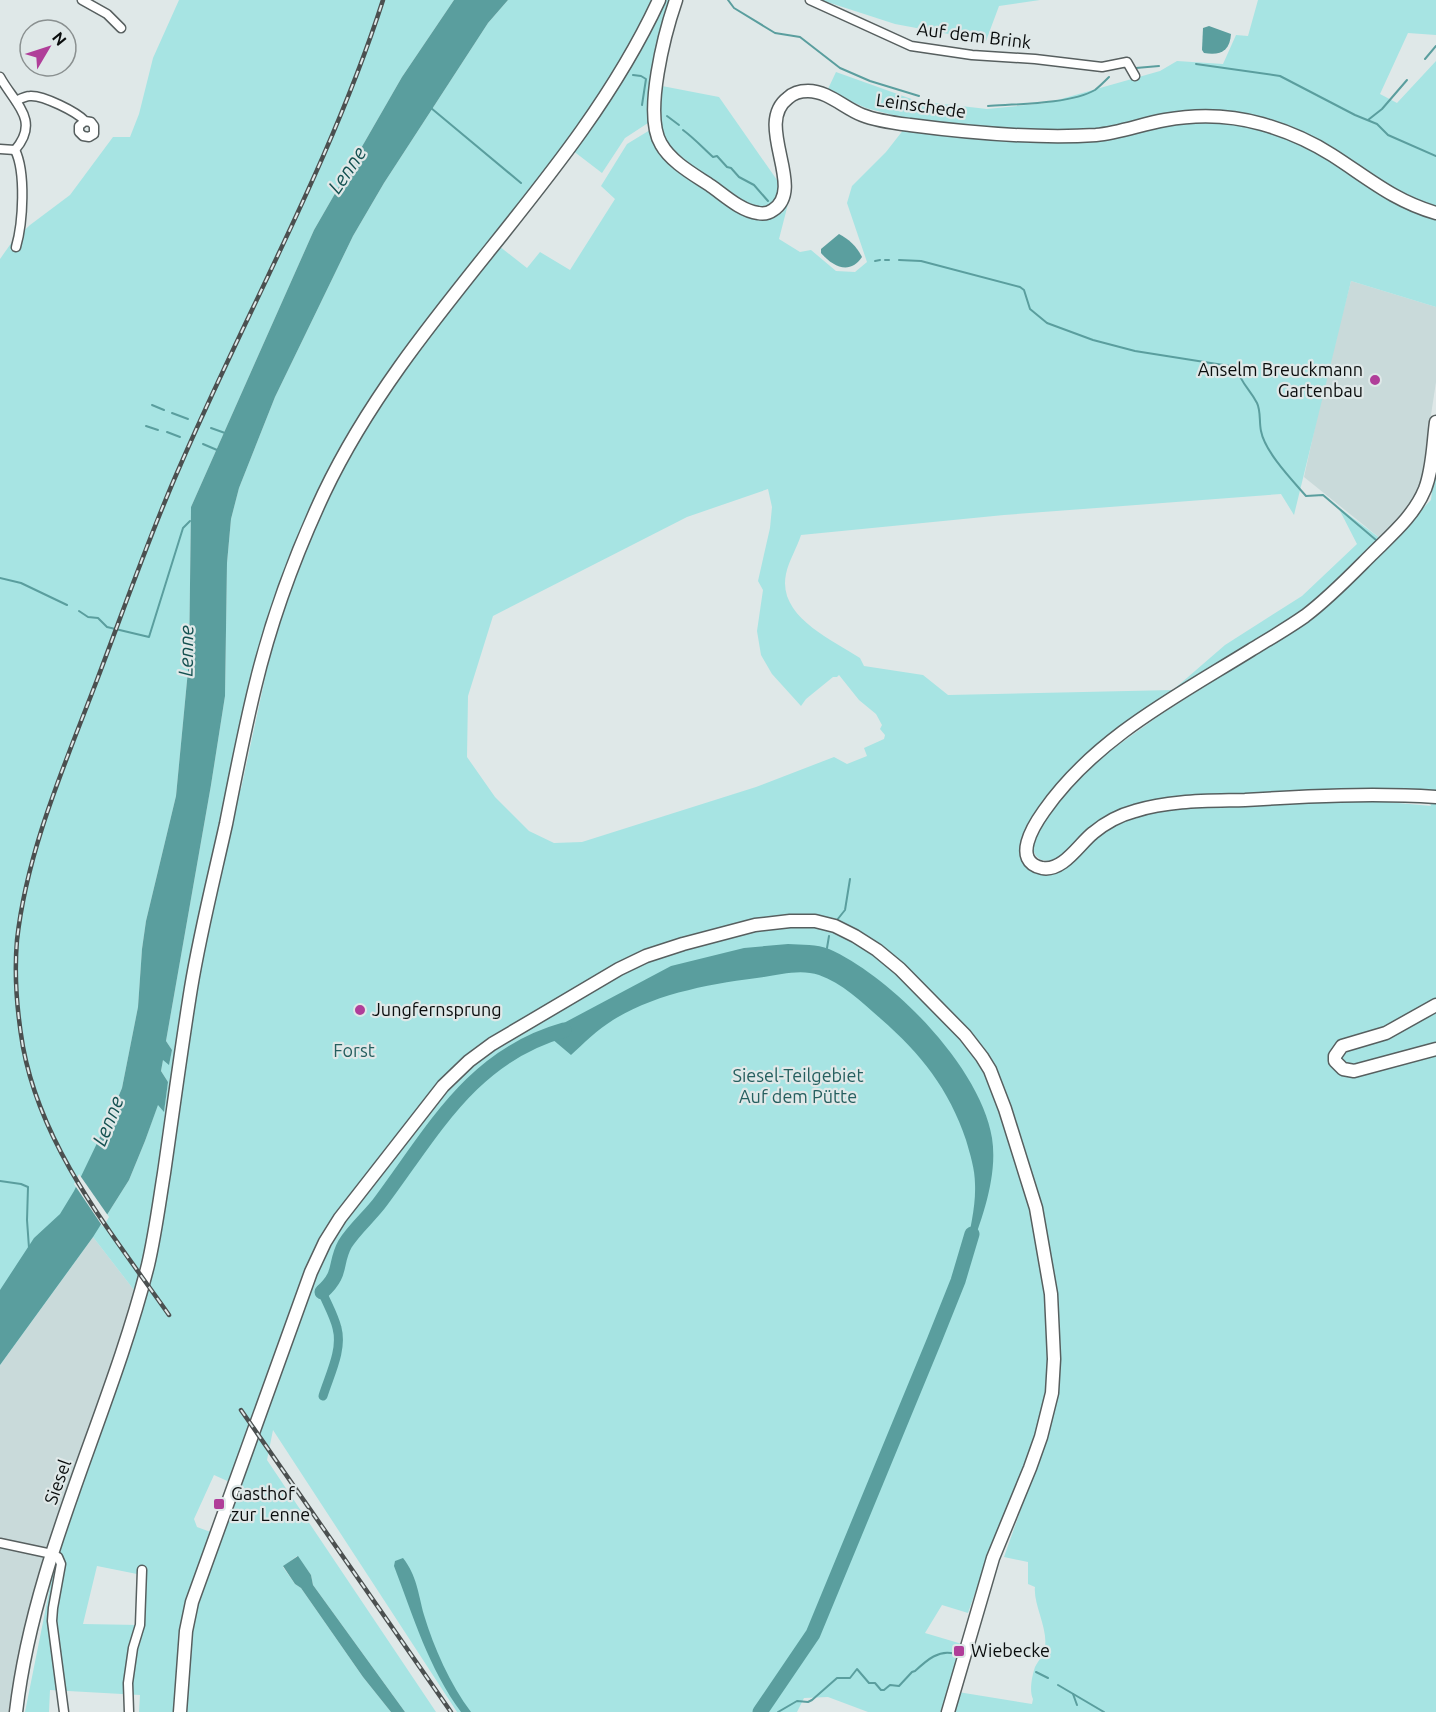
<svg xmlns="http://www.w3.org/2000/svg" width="1436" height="1712" font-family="Ubuntu,sans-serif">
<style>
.built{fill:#c9dada}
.green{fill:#a7e4e3;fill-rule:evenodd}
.water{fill:#5a9e9e}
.pier{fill:#dfe8e8}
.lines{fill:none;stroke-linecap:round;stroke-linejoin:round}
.stream{stroke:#5a9e9e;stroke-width:2}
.canal{stroke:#5a9e9e;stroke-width:9}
.river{stroke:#5a9e9e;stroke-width:15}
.minor-casing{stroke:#575f5f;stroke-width:11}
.secondary-casing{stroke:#575f5f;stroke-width:15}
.primary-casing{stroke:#575f5f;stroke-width:15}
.minor{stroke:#fff;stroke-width:8}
.secondary{stroke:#fff;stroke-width:12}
.primary{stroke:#fff;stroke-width:12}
.rail-casing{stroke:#4b5050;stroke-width:4.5}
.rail{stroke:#dfe8e8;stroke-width:2;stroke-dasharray:7;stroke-linecap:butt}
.poi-dot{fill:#b03e99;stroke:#dfe8e8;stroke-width:2}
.labels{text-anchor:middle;stroke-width:4.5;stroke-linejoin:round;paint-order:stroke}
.street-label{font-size:18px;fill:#0a0d0d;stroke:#dfe8e8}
.poi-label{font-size:18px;fill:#0a0d0d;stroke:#dfe8e8;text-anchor:start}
.park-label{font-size:18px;fill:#255f5f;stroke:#dfe8e8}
.water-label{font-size:20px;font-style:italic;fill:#135050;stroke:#dfe8e8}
</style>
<rect width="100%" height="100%" fill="#dfe8e8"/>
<g class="built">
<polygon points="1351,281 1436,307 1436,382 1419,494 1381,539 1304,477 1326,377"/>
<polygon points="93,1237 134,1290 104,1406 69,1505 16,1712 0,1712 0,1365"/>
</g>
<g class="green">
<path d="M179,0H454L402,77L314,230L191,507L189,660L176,796L146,921L142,949L138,1007L122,1088L112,1112L76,1189L100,1226L129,1180L145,1141L158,1104L164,1111L168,1082L161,1071L163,1059L169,1064L172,1050L166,1041L211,785L225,696L227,563L231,519L239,488L275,397L353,236L384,183L488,23L508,0H652L635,39L571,139L374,395C320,484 279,580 251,681C242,716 231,753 228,788L241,789L273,641L291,587L328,498L356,441L381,401L499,246L527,268L540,252L570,270L615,199L601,186L627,144L650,130L665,161L694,182L731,206L762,217L782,213L788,204L779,239L800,252L811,250L836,271L855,272L867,262L847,203L852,186L886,152L904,129C970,137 1054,151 1118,136L1095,133L1033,135L908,119L866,108L827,91L836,72L917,101L987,109L1047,103L1160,71L1177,61L1223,64L1236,35L1248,36L1258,0H1436V35L1408,33L1380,94L1397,103L1436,61V307L1351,281L1294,515L1281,494L1004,515L801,535C797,548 789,560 786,574C777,616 831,639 860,658L864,666L923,675L948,695L1173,690L1225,645L1302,596L1357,544L1338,507L1381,539L1303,611L1173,690L1076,764L1056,786L1029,824L1023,843L1022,857L1029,866L1039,871L1046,873L1060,870L1092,840L1110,826L1136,815L1156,810L1343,798L1431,806L1428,796L1434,791L1335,790L1171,798L1147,801L1124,808L1103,819L1078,839L1059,858L1051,861L1041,860L1036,856L1032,848L1033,840L1049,811L1085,769L1160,715L1307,621L1306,617L1361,571L1428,503L1431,500L1436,455V999L1415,1012L1420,1020L1436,1010V1712H952L958,1692L1032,1704L1033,1699C1029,1691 1032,1676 1035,1667C1038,1661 1045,1654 1045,1646C1048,1629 1033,1603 1035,1587L1028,1584V1562L1004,1557L1045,1441L1056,1395L1058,1325L1054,1272L1039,1207L1033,1210C1044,1269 1055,1330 1048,1391C1042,1447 1011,1502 990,1553C982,1573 975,1593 968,1613L942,1605L925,1633L962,1644L942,1712H868L828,1697L804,1698L797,1712H457L273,1430L267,1460L436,1712H405L313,1585L311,1575L297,1556L283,1567L295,1584L301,1588L363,1677L391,1712H139L140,1695L50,1690L49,1712H25L57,1552L141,1294L134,1290L93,1237L0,1365V259L12,242L30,225L70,195L113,137H130L139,114L153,58ZM768,489L772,507L770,528L758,581L763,590L757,631L761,655L772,674L801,706L806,699L833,677H837L839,675L859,700L876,714L882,725L880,729L885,735L884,739L864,748L867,756L847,764L834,757L756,787L582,842L554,843L529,831L495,797L467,757L468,696L493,616L687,517ZM214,1475L234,1484L216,1534L197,1527L194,1519ZM97,1566L142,1575L139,1625L83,1624Z"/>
<polygon points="665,0 672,0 650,89 648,123 625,138 602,173 572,150 622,83"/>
<polygon points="821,0 1040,0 999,6 986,41 895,24"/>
<polygon points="662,86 719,97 777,180 783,192 779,203 761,207 735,199 704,176 668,145 660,125 659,110"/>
</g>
<g class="water">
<polygon points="454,0 508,0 488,23 384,183 353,236 275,397 239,488 231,519 227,563 225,696 211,785 166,1041 172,1050 169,1065 163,1060 161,1071 168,1082 164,1112 158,1105 145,1141 129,1180 93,1237 0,1365 0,1290 34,1238 60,1214 74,1191 112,1112 122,1088 138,1007 142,949 146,921 176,796 189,660 191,507 314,230 402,77"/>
<path d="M1209,26L1231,34C1230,51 1220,56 1204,53L1202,50L1203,28Z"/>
<path d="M839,234C849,239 857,247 862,257C850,275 833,267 821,253V249Z"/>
<path d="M788,944C802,945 817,944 829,949C892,977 981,1068 992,1138C998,1176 982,1219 969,1254L966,1251C970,1229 976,1206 975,1184C975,1169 970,1154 966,1140C949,1089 921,1054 881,1019C863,1003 842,983 819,975C802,969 781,974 764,977C715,983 656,993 613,1020C597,1030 584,1043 571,1055L545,1033L671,966L744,948Z"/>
<polygon points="298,1556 311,1575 313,1585 405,1712 391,1712 363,1677 301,1588 295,1584 283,1566"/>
<path d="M403,1558C417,1576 418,1593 424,1615C434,1648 450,1684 471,1712H461C429,1669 413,1616 394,1566L395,1561Z"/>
</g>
<polygon class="pier" points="79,1174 109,1217 103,1227 74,1184"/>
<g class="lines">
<g class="stream">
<polyline points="728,0 734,8 775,33 800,37 840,68 870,81 919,96"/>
<polyline points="1425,59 1436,46"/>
<polyline points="1196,64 1280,76 1355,115 1377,124 1388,135 1436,156"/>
<polyline points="1136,68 1159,66"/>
<polyline points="633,75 641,76 646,79 642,105"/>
<path d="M988,106C1016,104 1071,104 1095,90C1100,86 1105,81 1109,77"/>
<polyline points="431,108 521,183"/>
<polyline points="667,116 679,125"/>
<polyline points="1368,120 1382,109 1407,80"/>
<path d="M683,130C695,139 703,148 713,157L717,156L727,167L731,168L739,177L754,185L768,201"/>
<polyline points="885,260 889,260"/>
<path d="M899,260L921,261L1020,287L1024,290L1030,309L1047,323L1093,340L1135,351L1236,367C1242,385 1249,388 1257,403C1261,411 1259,422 1261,431C1265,452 1292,480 1306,496L1323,495L1376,540"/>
<polyline points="875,261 880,260"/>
<polyline points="152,405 164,410"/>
<polyline points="172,413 188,419"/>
<polyline points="146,426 158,430"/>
<polyline points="211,428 225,433"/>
<polyline points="167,432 180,437"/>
<polyline points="203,444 217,450"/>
<polyline points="0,578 21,583 67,605"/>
<polyline points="79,611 88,617 98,618 107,627 149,637 183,528 190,521"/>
<polyline points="837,920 845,910 850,879"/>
<polyline points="827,948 829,936"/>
<polyline points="0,1181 21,1184 28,1187 27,1220 29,1248"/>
<polyline points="1036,1672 1048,1678"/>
<polyline points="1058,1685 1104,1712"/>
<polyline points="1073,1694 1077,1705"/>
<polyline points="761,1710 762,1712"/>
<path d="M778,1712L797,1701L808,1702L812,1700L837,1678H850L857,1669L869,1683H875L881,1690H884L890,1685L899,1686L912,1672L915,1671C927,1660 939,1649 955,1654"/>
</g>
<path class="canal" d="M321,1289C326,1302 334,1315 337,1328C343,1350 329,1376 323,1396"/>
<g class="river">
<path d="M322,1292C343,1273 334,1264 345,1244C354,1229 371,1215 381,1201C434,1130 472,1056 564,1030"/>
<polyline points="760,1712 813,1634 934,1341 958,1281 972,1234"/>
</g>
<defs>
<g id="minor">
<polyline points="82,0 107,14 121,28"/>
<polyline points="810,0 911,46 972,55 1035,59 1102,67 1127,62 1135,76"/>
<path d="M0,77C14,103 41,120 15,150"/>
<path d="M16,101C20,99 25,96 30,96C43,95 77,112 85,121L91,122L94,126V134L89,137L83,136L79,132V126L85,121"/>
<polyline points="0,149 15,150"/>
<path d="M15,150C26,172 23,223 16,247"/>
<polyline points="0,1543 52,1554 58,1557 61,1564 53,1608 52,1621 64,1712"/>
<polyline points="129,1712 128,1683 133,1648 140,1625 142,1570"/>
</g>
<g id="secondary">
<path d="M676,0C665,32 643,114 661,144C671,162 693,174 711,186C724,195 741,211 758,213C763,214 769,213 773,210C807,188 753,124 788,98C793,93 800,91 808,91C828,91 844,108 862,115C877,121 894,123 910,125C971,133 1034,139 1096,135C1119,133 1142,124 1165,120C1198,114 1230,115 1262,124C1287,131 1310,141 1332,155C1368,178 1394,201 1436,213"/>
<path d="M1436,422C1433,444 1433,468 1425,489C1414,516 1391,535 1371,555C1350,576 1329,598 1305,616C1288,628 1269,639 1251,650C1177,696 1095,738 1044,811C1034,825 1011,861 1042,868C1063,872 1079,844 1093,833C1105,823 1120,815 1135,811C1170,800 1209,801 1245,800C1309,796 1373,793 1436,797"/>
<polyline points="1436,1005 1386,1033 1342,1046 1335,1056 1335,1061 1343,1069 1354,1071 1436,1049"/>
</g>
<g id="primary">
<path d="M16,1712C34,1557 110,1416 148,1265C155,1235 159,1204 164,1173C173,1111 181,1050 191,988C200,933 214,878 226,824C235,778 244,732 255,687C271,620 295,555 324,493C410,312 575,182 659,0"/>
<polyline points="180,1712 186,1631 192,1602 311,1272 325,1242 340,1218 443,1086 469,1061 492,1044 619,969 646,956 683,944 755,925 790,921 815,921 835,926 855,936 877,950 900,969 965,1035 982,1057 990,1070 1005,1109 1036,1208 1051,1294 1054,1359 1052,1393 1041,1437 1030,1468 993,1558 948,1712"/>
</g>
</defs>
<use href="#minor" class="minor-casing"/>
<use href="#secondary" class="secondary-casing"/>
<use href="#primary" class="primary-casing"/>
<use href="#minor" class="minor"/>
<use href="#secondary" class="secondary"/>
<use href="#primary" class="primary"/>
<defs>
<g id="rail">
<path d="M169,1315C111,1232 42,1149 23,1047C17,1012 14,975 17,940C27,850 65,764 97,680C124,609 149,536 180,466C247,311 331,162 383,0"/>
<polyline points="241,1410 451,1712"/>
</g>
</defs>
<use href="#rail" class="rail-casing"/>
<use href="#rail" class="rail"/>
</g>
<g class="poi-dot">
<circle cx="1375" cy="380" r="6"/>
<circle cx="360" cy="1010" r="6"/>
<rect x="213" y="1498" width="12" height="12" rx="3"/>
<rect x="953" y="1645" width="12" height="12" rx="3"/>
</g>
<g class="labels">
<g class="street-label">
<text transform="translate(974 36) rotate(7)" y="6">Auf dem Brink</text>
<text transform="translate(921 106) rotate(8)" y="6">Leinschede</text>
<text transform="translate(58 1482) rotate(-70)" y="6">Siesel</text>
</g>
<g class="poi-label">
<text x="1363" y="376" text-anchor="end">Anselm Breuckmann<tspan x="1363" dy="21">Gartenbau</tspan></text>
<text x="372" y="1016">Jungfernsprung</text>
<text x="231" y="1500">Gasthof<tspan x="231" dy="21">zur Lenne</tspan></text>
<text x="971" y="1657">Wiebecke</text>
</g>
<g class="park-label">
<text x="354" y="1057">Forst</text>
<text x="798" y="1082">Siesel-Teilgebiet<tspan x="798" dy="21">Auf dem Pütte</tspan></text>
</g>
<g class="water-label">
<text transform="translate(347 170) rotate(-56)" y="7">Lenne</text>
<text transform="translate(186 651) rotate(-89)" y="7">Lenne</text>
<text transform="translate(108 1121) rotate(-68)" y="7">Lenne</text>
</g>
</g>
<g transform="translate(48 48) rotate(51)"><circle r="28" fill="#dfe8e8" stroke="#8a9090" stroke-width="1.5"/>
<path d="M0-4.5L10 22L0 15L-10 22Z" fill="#b03e99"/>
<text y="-9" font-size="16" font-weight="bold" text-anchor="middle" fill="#0a0d0d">N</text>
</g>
</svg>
